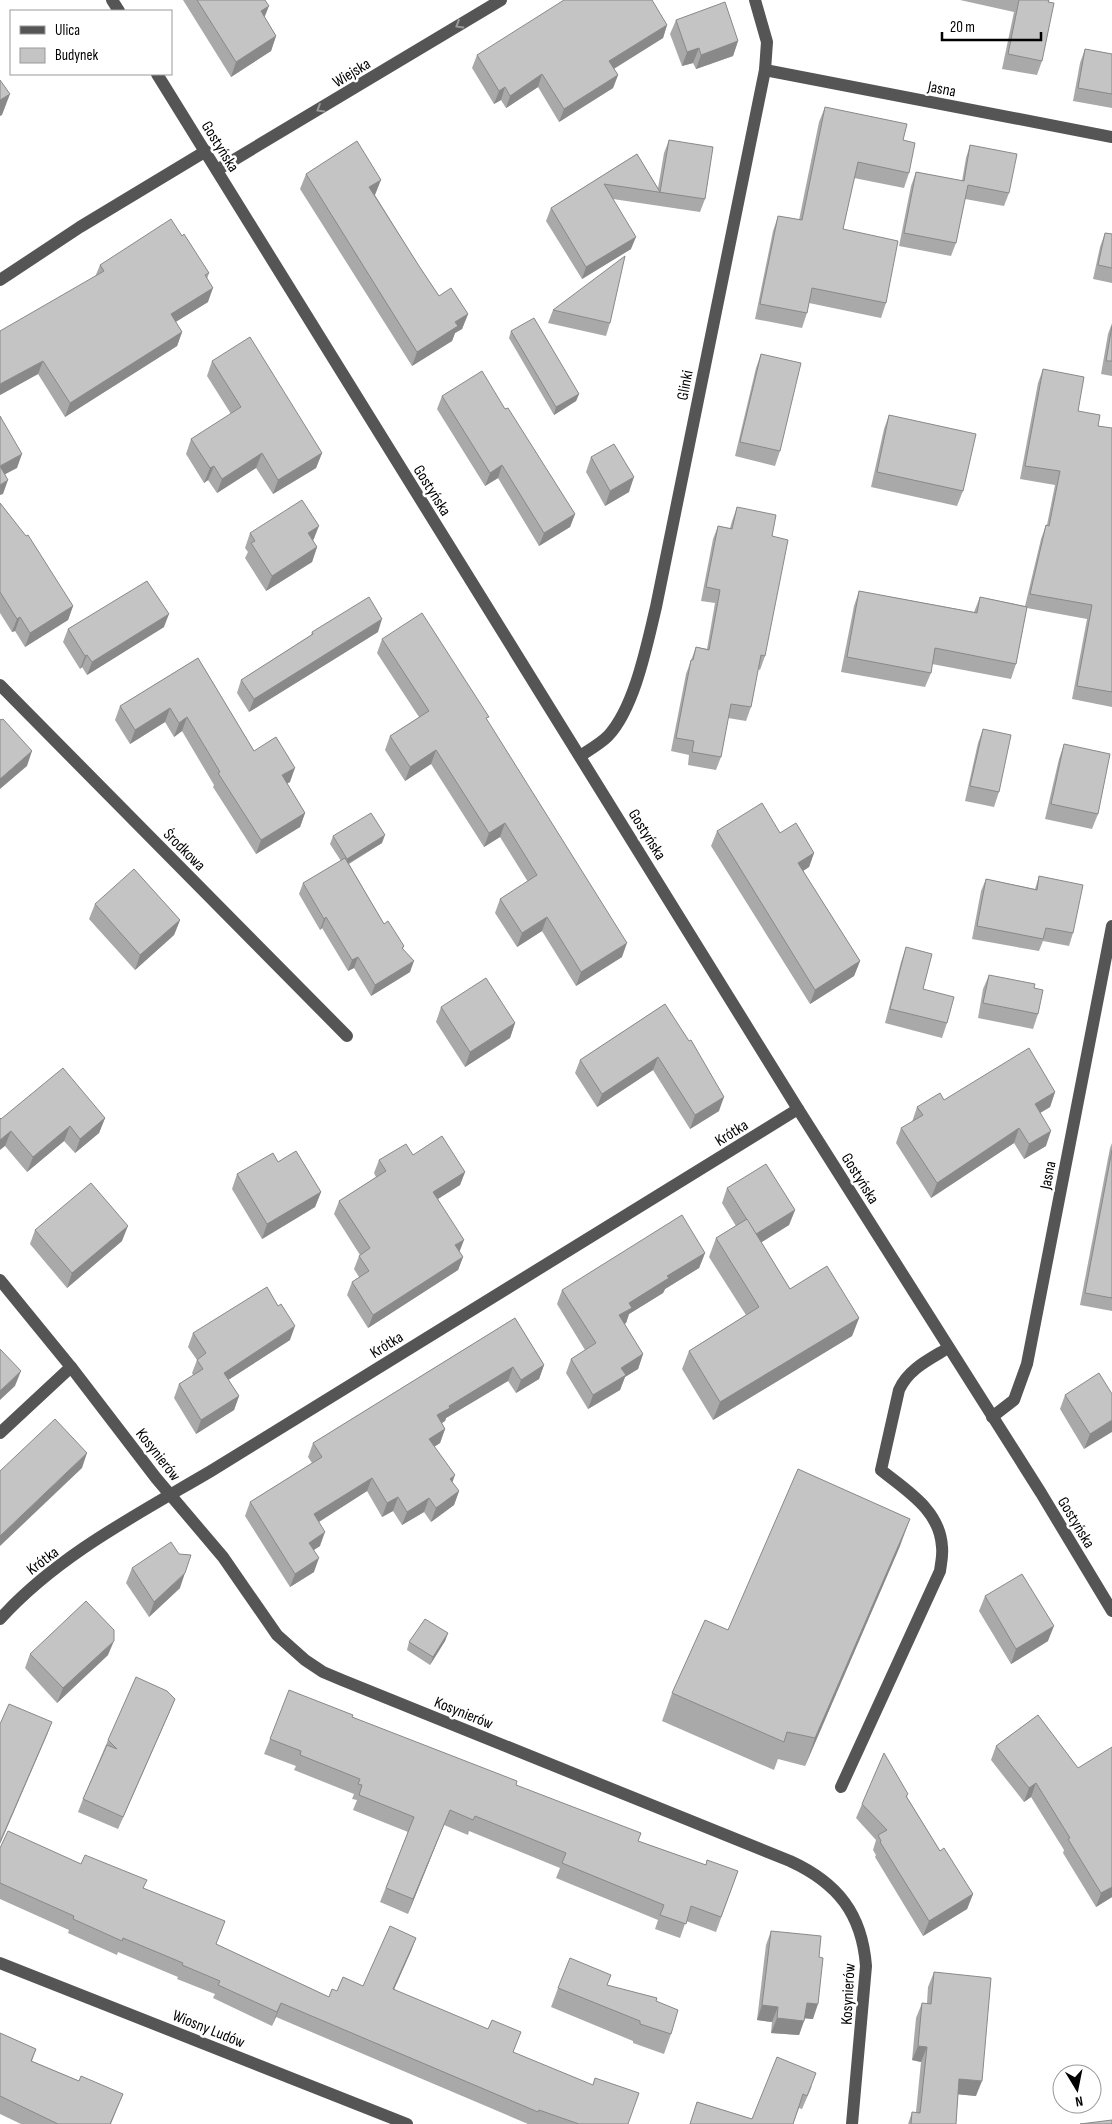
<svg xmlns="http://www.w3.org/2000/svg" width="1112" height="2124" font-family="'Sofia Sans Condensed',sans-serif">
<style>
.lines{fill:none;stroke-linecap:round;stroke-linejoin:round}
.minor{stroke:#555;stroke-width:12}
.wall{fill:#a9a9a9}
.shaded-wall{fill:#898989}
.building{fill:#c4c4c4;stroke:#898989}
.oneway{stroke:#999}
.labels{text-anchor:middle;stroke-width:5;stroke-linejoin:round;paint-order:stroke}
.street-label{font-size:16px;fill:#000;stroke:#fff}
</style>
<rect width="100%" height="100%" fill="#fff"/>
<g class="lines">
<g class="minor">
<polyline points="112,0 119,11"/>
<polyline points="765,70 1112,137"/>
<polyline points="157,74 798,1109 1041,1493 1112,1611"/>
<polyline points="217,170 501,0"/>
<polyline points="0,280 80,227 206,151"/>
<polyline points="0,685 347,1036"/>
<path d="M580,756C589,750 600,744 608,736C635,707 647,644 656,607L765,70L767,42L755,0"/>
<path d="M0,1280L71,1367L156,1478L223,1557L277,1635L305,1660L323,1672L342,1680L790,1861C838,1883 862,1914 866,1966L852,2124"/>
<polyline points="992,1417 1014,1400 1027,1364 1112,926"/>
<polyline points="0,1433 71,1367"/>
<path d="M0,1619C58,1555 138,1514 211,1471L798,1109"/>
<path d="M841,1787L940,1571C941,1563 943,1555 942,1547C940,1510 907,1491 881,1470L899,1390C908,1369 930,1359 948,1348"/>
<polyline points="0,1963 407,2124"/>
</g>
</g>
<g class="wall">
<polygon points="183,0 265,0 265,18 276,36 271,51 231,77"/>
<polygon points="960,0 1049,0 1042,61 1037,75 1002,69 1014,12"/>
<polygon points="676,20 738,41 733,56 696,69 693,63 682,66 670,34"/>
<polygon points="667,25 663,38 614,69 618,75 613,88 559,122 538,87 506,108 501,100 494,104 472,68 477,55"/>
<polygon points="1085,49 1112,54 1112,108 1073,101 1080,63"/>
<polygon points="825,107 903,140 909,173 904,188 854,178 843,229 886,303 881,318 809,303 807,313 802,328 755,319 773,231 778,216 799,220 819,122"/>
<polygon points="669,140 705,199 700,212 613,199 631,249 582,279 546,221 551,208 637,154 658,188 664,153"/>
<polygon points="970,145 1009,193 1004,206 965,199 956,243 951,256 899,246 911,186 916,172 962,181 966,158"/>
<polygon points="306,174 375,195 419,266 439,296 468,314 462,329 455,333 452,341 412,366 300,189"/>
<polygon points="1105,233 1112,234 1112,283 1093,279 1100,247"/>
<polygon points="182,236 209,273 207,279 208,302 175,322 182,332 177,346 65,417 38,374 0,395 95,277 100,265"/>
<polygon points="553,310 610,323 606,336 548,323"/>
<polygon points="1112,323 1112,376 1101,374 1108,334"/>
<polygon points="511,331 579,394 576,401 554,415 509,338"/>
<polygon points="761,354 780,451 775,466 735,456 756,368"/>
<polygon points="212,361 322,453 316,468 273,494 256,468 217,493 208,480 204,483 186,454 191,439 231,414 207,376"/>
<polygon points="1043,369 1078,411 1098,426 1112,428 1112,707 1072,699 1087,619 1027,608 1016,664 1011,679 932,664 931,673 925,687 841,672 854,606 859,591 974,612 980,597 1025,606 1041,539 1046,525 1047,525 1055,485 1020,479 1038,383"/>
<polygon points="442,396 505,409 575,514 570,527 539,546 498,478 485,486 437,409"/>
<polygon points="889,415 963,491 957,506 871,487 884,429"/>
<polygon points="591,457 629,492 605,506 586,472"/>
<polygon points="0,503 73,606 68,620 25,647 15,631 12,632 0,613"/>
<polygon points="737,507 772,536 765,656 760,670 758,669 751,707 746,721 728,718 721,757 716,770 688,765 689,755 671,751 686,674 696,647 707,649 715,603 701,601 713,539 718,526 730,528 732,521"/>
<polygon points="250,533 313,541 317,547 312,562 266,591 245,558 248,552 245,548"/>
<polygon points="164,627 87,675 82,667 80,669 63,642 68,629"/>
<polygon points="312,632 378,632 249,712 237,693 241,680 311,635"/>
<polygon points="382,639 487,720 622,957 576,986 542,931 517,947 495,913 500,899 528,882 500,837 484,847 431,764 405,781 385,750 390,736 419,717 377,653"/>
<polygon points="198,658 254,751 290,782 287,783 305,813 300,827 256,854 213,787 214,785 182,731 174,737 165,722 130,744 115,720 120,706"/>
<polygon points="983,729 999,792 994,807 965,801 978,743"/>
<polygon points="1064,744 1098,814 1092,829 1045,819 1059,759"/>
<polygon points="717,831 780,833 814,853 809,867 803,871 860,961 854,976 810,1004 711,846"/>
<polygon points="333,836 382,843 349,864 384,924 404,946 403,949 410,972 371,996 354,968 348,971 322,928 320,930 299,894 303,883 341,861 330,844"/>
<polygon points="1039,876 1073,933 1069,946 1043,941 1039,951 972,939 981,891 986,879 1035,889"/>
<polygon points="95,904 180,920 174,935 135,970 89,919"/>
<polygon points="906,947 923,989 947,1023 942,1038 885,1023 901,962"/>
<polygon points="989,975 1038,1014 1033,1029 978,1018 983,989"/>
<polygon points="665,1004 719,1111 690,1129 653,1070 597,1107 575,1073 580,1060"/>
<polygon points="441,1007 515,1023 510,1038 465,1067 436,1022"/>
<polygon points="1055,1092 1050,1107 1040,1113 1046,1146 1024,1159 1014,1143 931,1198 896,1143 901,1128 912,1122 917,1107 944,1100"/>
<polygon points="105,1118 99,1133 75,1153 64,1141 27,1172 5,1146 1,1119"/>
<polygon points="1112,1143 1112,1311 1080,1305 1110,1148"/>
<polygon points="413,1155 465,1172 460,1185 438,1199 460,1252 463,1257 458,1270 368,1328 347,1295 352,1282 359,1277 354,1269 359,1256 360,1255 334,1214 339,1201 376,1177 374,1173 379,1160"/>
<polygon points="278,1162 321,1192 315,1207 262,1239 232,1189 237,1174"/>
<polygon points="727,1188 795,1210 789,1225 761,1242 790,1289 859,1318 852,1336 713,1420 682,1369 689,1351 746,1315 709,1257 716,1238 736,1226 722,1203"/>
<polygon points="35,1230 122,1241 67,1288 30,1244"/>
<polygon points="705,1253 699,1268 665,1289 663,1293 629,1314 626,1323 624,1324 643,1354 638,1369 625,1377 620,1390 588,1409 566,1373 571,1359 585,1350 557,1304 562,1290"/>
<polygon points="515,1318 544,1365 539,1379 516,1393 508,1381 446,1418 445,1421 442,1423 445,1429 440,1443 434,1447 453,1483 459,1491 454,1505 431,1522 424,1512 402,1525 393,1511 382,1517 367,1491 319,1522 320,1546 314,1550 314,1572 290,1587 245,1516 250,1502 312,1463 308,1457 313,1443"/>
<polygon points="193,1333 290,1340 228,1380 239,1396 234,1410 196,1434 174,1398 179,1384 193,1375 192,1373 197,1360 188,1347"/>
<polygon points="1112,1394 1084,1449 1060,1409 1065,1395"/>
<polygon points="900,1546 805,1766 778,1759 774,1770 662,1721 672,1693 728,1630"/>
<polygon points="132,1568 180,1588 149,1617 126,1583"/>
<polygon points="985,1596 1048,1641 1011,1664 979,1611"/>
<polygon points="448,1633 445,1641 430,1665 407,1650 409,1642"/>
<polygon points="30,1654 108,1655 57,1703 25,1668"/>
<polygon points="175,1699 170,1711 118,1829 78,1812 83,1799 108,1740"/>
<polygon points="1038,1715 1112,1897 1096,1907 1063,1853 1064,1850 1031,1797 1024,1802 991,1760 996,1746"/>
<polygon points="352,1717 516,1785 638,1841 706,1865 738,1871 716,1932 686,1921 680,1938 655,1929 658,1920 556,1878 560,1868 469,1831 468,1835 444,1825 408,1914 380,1902 408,1832 353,1810 357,1800 352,1799 354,1794 294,1770 296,1766 264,1754 270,1739"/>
<polygon points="908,1794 907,1797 940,1851 973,1894 967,1909 923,1936 875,1857 876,1855 873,1850 876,1840 856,1818 862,1804"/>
<polygon points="0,1848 81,1864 144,1888 216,1944 329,1997 337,1991 363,1986 416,1938 411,1951 394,1989 513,2052 628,2124 528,2124 276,2017 272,2026 213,1998 215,1994 177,1979 178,1977 118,1952 117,1955 68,1933 69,1930 0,1899"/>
<polygon points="771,1931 819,1957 813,2019 805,2018 799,2035 771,2033 772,2022 757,2020 766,1945"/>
<polygon points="934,1972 976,2096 958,2094 956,2124 908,2124 912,2112 916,2112 921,2062 912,2060 916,2018 922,2003 927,2003 928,1987"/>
<polygon points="611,1975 607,1985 656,2001 671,2034 664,2054 633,2043 633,2041 551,2007 558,1988"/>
<polygon points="0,2033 36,2049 32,2061 79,2081 123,2094 111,2124 21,2124 0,2114"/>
<polygon points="812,2086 802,2109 799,2108 793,2124 690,2124 697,2102 752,2119"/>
</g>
<g class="shaded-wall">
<polygon points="269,6 263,21 261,11"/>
<polygon points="667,25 663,38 605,74 609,61"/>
<polygon points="276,36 271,51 231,77 236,62"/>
<polygon points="738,41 733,56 696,69 701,55"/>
<polygon points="699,48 693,63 682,66 687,52"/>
<polygon points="542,74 538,87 506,108 510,96"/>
<polygon points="618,75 613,88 559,122 564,109"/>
<polygon points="505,87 501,100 494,104 499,91"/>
<polygon points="10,94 2,115 0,116 0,100"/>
<polygon points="381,180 375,195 364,202 369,187"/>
<polygon points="636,237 631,249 582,279 586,267"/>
<polygon points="213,288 208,302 166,328 171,314"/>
<polygon points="468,314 462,329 455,333 452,341 412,366 417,352 455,322"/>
<polygon points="182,332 177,346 65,417 70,403"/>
<polygon points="43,361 38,374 0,395 0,384"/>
<polygon points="579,394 576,401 554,415 556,407"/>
<polygon points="262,453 256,468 217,493 222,479"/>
<polygon points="322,453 316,468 273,494 278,480"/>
<polygon points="22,454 17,468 0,477 0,466"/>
<polygon points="502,465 498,478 485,486 490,473"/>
<polygon points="214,466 208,480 204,483 210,468"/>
<polygon points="634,477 629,492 605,506 610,491"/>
<polygon points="8,480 3,494 0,495 0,485"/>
<polygon points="575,514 570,527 539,546 544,533"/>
<polygon points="319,526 313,541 308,533"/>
<polygon points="317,547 312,562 266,591 272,576"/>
<polygon points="73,606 68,620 25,647 30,633"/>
<polygon points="169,614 164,627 87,675 92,662"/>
<polygon points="20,617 15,631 12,632 17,619"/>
<polygon points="382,619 378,632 249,712 254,699"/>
<polygon points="87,655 82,667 80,669 85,656"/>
<polygon points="170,708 165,722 130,744 135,730"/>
<polygon points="187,717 182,731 174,737 179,723"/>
<polygon points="436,750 431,764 405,781 410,767"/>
<polygon points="32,751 27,766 0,789 0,779"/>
<polygon points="295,768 290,782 277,789 282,775"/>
<polygon points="305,813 300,827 256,854 261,840"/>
<polygon points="505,823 500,837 484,847 489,833"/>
<polygon points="385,835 382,843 344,866 347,859"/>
<polygon points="814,853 809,867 792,878 798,863"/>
<polygon points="326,917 322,928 320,930 324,919"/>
<polygon points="547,917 542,931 517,947 522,933"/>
<polygon points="180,920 174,935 135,970 140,955"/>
<polygon points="627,943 622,957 576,986 581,972"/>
<polygon points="358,957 354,968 348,971 352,960"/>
<polygon points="414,961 410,972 371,996 375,985"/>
<polygon points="860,961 854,976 810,1004 815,990"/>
<polygon points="515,1023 510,1038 465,1067 470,1052"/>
<polygon points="658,1057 653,1070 597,1107 602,1094"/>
<polygon points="1055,1092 1050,1107 1030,1119 1035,1104"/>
<polygon points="724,1097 719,1111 690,1129 695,1115"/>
<polygon points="105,1118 99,1133 75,1153 80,1139"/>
<polygon points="70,1126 64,1141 27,1172 33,1157"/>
<polygon points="1019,1128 1014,1143 931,1198 937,1183"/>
<polygon points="11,1131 5,1146 0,1150 0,1140"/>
<polygon points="1051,1131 1046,1146 1024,1159 1029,1144"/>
<polygon points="465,1172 460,1185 428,1205 433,1192"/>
<polygon points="321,1192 315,1207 262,1239 267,1224"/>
<polygon points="795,1210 789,1225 751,1249 756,1234"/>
<polygon points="128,1226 122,1241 67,1288 72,1273"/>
<polygon points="464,1240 459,1253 455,1245"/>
<polygon points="705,1253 699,1268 665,1289 663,1293 629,1314 626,1323 614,1330 619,1315 629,1303 667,1276"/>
<polygon points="463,1257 458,1270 368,1328 373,1315"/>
<polygon points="859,1318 852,1336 713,1420 720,1402"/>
<polygon points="295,1326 290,1340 219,1386 224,1373"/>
<polygon points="643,1354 638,1369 625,1377 620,1390 588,1409 593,1395 621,1368"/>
<polygon points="544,1365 539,1379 516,1393 521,1380"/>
<polygon points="513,1367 508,1381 446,1418 445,1421 432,1429 437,1415 449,1406"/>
<polygon points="21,1371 15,1386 0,1400 0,1391"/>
<polygon points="239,1396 234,1410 196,1434 201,1420"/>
<polygon points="1112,1420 1112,1432 1084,1449 1090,1434"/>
<polygon points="445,1429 440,1443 424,1453 429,1439"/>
<polygon points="87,1453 82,1468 0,1546 0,1536"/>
<polygon points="455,1475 450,1489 450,1479"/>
<polygon points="372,1478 367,1491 309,1528 314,1514"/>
<polygon points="459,1491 454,1505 431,1522 436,1508"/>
<polygon points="398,1497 393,1511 382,1517 387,1503"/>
<polygon points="429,1498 424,1512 402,1525 407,1512"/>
<polygon points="910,1519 900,1546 805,1766 815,1738"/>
<polygon points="325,1532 320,1546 304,1556 309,1543"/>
<polygon points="319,1558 314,1572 290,1587 295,1574"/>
<polygon points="185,1573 180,1588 149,1617 154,1602"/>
<polygon points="1054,1626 1048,1641 1011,1664 1016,1649"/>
<polygon points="448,1633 445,1641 430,1665 433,1657"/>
<polygon points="114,1641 108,1655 57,1703 63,1688"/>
<polygon points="175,1699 170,1711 118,1829 123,1817"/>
<polygon points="52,1722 47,1735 0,1844 0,1842"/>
<polygon points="1036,1783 1031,1797 1024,1802 1029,1788"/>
<polygon points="450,1810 444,1825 408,1914 413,1899"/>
<polygon points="1112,1887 1112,1897 1096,1907 1101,1893"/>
<polygon points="973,1894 967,1909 923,1936 929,1921"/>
<polygon points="416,1938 411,1951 388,2003 393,1989"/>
<polygon points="281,2003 276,2017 272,2026 277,2012"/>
<polygon points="807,2003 818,2004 813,2019 801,2018"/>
<polygon points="762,2005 778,2007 772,2022 757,2020"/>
<polygon points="777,2018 804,2021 799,2035 771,2033"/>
<polygon points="918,2046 927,2047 921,2062 912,2060"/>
<polygon points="959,2079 982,2081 976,2096 954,2094"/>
</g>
<g class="building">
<polygon points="197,0 265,0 269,6 261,11 276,36 236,62"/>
<polygon points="564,0 652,0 667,25 609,61 618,75 564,109 542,74 510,96 505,87 499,91 477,55"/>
<polygon points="1019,0 1049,0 1048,2 1054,3 1042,61 1008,54"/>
<polygon points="725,2 738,41 701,55 699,48 687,52 676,20"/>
<polygon points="1085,49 1112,54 1112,94 1078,88"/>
<polygon points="0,80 10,94 0,100"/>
<polygon points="825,107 907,124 903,140 915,143 909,173 858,162 843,229 898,241 886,303 812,288 807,313 760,304 778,216 802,220"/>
<polygon points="669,140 713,147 705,199 604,184 636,237 586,267 551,208 637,154 660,192"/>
<polygon points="357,141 381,180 369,187 419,266 439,296 451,288 468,314 455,322 458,326 417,352 306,174"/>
<polygon points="970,145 1017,154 1009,193 968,185 956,243 904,233 916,172 964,181"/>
<polygon points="171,219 182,236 184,234 209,273 205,275 213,288 171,314 182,332 70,403 43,361 0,384 0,331 104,271 100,265"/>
<polygon points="1105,233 1112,234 1112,268 1098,265"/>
<polygon points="625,256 610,323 553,310"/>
<polygon points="534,318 579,394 556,407 511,331"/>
<polygon points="1112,326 1112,361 1106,361"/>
<polygon points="250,337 322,453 278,480 262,453 222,479 214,466 210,468 191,439 241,407 212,361"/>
<polygon points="761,354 801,363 780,451 740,442"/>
<polygon points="1043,369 1084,377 1078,411 1100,415 1098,426 1112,428 1112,692 1077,686 1092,605 1030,594 1046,525 1049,526 1060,471 1025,466"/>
<polygon points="482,371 505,409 508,408 575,514 544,533 502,465 490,473 442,396"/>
<polygon points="889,415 976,434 963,491 877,472"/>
<polygon points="0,416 22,454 0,466 8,480 0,485"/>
<polygon points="614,444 634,477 610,491 591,457"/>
<polygon points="302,500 319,526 308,533 317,547 272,576 251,543 255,541 250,533"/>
<polygon points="0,503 26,536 28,535 73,606 30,633 20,617 17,619 0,592"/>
<polygon points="737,507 776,515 772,536 788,540 765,656 761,655 751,707 731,704 721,757 692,752 694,741 676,738 691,660 693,660 696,647 709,650 720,590 706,587 718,526 732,529"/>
<polygon points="147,581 169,614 92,662 87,655 85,656 68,629"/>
<polygon points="859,591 977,613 980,597 1027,607 1016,664 935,648 931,673 847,657"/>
<polygon points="369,597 382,619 254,699 241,680 313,634 312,632"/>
<polygon points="422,613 489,717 486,718 627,943 581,972 547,917 522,933 500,899 537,875 505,823 489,833 436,750 410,767 390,736 429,711 382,639"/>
<polygon points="198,658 254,751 276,737 295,768 282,775 305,813 261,840 218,773 220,772 187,717 179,723 170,708 135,730 120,706"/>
<polygon points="0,719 1,720 3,719 32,751 0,779"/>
<polygon points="983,729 1011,735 999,792 970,786"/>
<polygon points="1064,744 1110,754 1098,814 1051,804"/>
<polygon points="762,803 780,833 796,823 814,853 798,863 860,961 815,990 717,831"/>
<polygon points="371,813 385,835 347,859 333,836"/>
<polygon points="345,858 384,924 388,921 404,946 402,948 414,961 375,985 358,957 352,960 326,917 324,919 303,883"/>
<polygon points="134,869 180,920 140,955 95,904"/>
<polygon points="1039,876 1083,885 1073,933 1046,928 1043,939 977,926 986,879 1037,890"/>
<polygon points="906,947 932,954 923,989 954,997 947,1023 890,1009"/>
<polygon points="989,975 1035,984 1034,988 1043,990 1038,1014 983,1003"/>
<polygon points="486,978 515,1023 470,1052 441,1007"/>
<polygon points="665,1004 689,1041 691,1040 724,1097 695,1115 658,1057 602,1094 580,1060"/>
<polygon points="1029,1048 1055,1092 1035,1104 1051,1131 1029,1144 1019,1128 937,1183 901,1128 923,1115 917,1107 940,1093 944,1100"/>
<polygon points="63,1068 105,1118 80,1139 70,1126 33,1157 11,1131 0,1140 0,1118 1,1119"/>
<polygon points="442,1136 465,1172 433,1192 464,1240 455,1245 463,1257 373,1315 352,1282 369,1271 359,1256 370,1248 339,1201 386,1171 379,1160 406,1144 413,1155"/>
<polygon points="1112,1150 1112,1298 1085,1293"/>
<polygon points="296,1151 321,1192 267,1224 237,1174 273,1153 278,1162"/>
<polygon points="766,1164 795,1210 756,1234 727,1188"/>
<polygon points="91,1183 128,1226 72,1273 35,1230"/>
<polygon points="682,1215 705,1253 667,1276 669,1278 629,1303 632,1308 619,1315 643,1354 621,1368 626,1375 593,1395 571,1359 596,1343 562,1290"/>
<polygon points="747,1219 790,1289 827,1266 859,1318 720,1402 689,1351 759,1307 716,1238"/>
<polygon points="267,1287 278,1306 281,1304 295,1326 224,1373 239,1396 201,1420 179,1384 203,1369 197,1360 206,1353 193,1333"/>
<polygon points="515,1318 544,1365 521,1380 513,1367 449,1406 450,1408 437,1415 445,1429 429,1439 455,1475 450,1479 459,1491 436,1508 429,1498 407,1512 398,1497 387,1503 372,1478 314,1514 325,1532 309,1543 319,1558 295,1574 250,1502 322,1457 313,1443"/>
<polygon points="0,1349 21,1371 0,1391"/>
<polygon points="1099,1373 1112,1394 1112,1420 1090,1434 1065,1395"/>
<polygon points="55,1419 87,1453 0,1536 0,1471"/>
<polygon points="798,1469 910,1519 815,1738 787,1732 784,1742 672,1693 705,1620 728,1630"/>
<polygon points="171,1542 179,1554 191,1555 185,1573 154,1602 132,1568"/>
<polygon points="1022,1574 1054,1626 1016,1649 985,1596"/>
<polygon points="86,1601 114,1630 114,1641 63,1688 30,1654"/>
<polygon points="425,1619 448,1633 433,1657 409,1642"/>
<polygon points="136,1677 167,1691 175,1699 123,1817 83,1799 107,1745 117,1749 108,1740"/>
<polygon points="289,1690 353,1715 352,1717 517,1781 516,1785 641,1833 638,1841 706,1865 707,1860 738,1871 721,1917 691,1906 686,1924 660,1915 664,1905 562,1863 566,1853 475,1816 473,1820 450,1810 413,1899 386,1888 414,1817 359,1795 362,1785 358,1784 360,1779 300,1755 301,1751 270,1739"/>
<polygon points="9,1704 52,1722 0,1842 0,1724"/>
<polygon points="1038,1715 1078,1768 1112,1747 1112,1887 1101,1893 1068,1839 1070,1838 1036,1783 1029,1788 996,1746"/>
<polygon points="884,1753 908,1794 906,1796 940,1851 944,1848 973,1894 929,1921 880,1842 881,1841 878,1835 887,1830 862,1804"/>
<polygon points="8,1831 81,1864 85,1855 147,1880 143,1888 225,1921 216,1944 329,1997 332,1989 337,1991 343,1977 363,1986 390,1926 416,1938 393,1989 488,2029 492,2020 521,2032 513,2052 593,2085 595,2078 639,2093 628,2124 579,2124 539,2110 538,2112 281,2003 277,2012 218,1985 220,1981 182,1965 183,1963 123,1938 122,1941 73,1919 74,1916 0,1883 0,1848"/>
<polygon points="771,1931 821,1936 819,1957 823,1958 818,2004 807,2003 804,2021 777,2018 778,2007 762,2005"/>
<polygon points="570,1958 611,1975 607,1985 657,1998 656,2001 678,2010 671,2034 640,2024 640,2021 558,1988"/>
<polygon points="934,1972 991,1978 982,2081 959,2079 956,2124 911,2124 912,2112 920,2113 927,2047 918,2046 922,2003 931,2004"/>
<polygon points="0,2033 36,2049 31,2061 79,2081 81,2076 123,2094 110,2124 58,2124 0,2096"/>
<polygon points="777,2057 816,2073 807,2096 803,2094 793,2124 690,2124 697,2102 752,2119"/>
<polygon points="1112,2120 1112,2124 1080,2124"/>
</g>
<defs><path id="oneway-chevron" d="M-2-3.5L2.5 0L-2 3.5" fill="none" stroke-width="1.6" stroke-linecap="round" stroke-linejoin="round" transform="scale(1.25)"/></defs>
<g class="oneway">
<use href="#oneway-chevron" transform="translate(459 25) rotate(149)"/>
<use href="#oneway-chevron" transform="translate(320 109) rotate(149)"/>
</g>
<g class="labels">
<g class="street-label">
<text transform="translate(351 72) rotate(-31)" y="6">Wiejska</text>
<text transform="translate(942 88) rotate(11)" y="6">Jasna</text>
<text transform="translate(221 146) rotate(58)" y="6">Gostyńska</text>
<text transform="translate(684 385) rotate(-79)" y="6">Glinki</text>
<text transform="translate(433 490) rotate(58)" y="6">Gostyńska</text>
<text transform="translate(648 834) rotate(58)" y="6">Gostyńska</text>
<text transform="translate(185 849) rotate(45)" y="6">Środkowa</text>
<text transform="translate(731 1132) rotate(-32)" y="6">Krótka</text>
<text transform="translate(1047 1175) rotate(-79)" y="6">Jasna</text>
<text transform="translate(861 1178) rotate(58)" y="6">Gostyńska</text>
<text transform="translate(386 1344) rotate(-32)" y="6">Krótka</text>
<text transform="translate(159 1454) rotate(52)" y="6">Kosynierów</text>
<text transform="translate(1077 1522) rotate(59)" y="6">Gostyńska</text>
<text transform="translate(42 1560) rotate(-37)" y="6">Krótka</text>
<text transform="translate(464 1712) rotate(22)" y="6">Kosynierów</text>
<text transform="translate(847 1994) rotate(-87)" y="6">Kosynierów</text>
<text transform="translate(209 2028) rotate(22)" y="6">Wiosny Ludów</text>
</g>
</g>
<rect x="10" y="10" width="162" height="65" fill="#ffffff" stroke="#999999"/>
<rect x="20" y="26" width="25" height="8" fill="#555555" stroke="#999999"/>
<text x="55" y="35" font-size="15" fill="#000000">Ulica</text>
<rect x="20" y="48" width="25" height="15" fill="#c4c4c4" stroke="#999999"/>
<text x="55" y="60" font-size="15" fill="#000000">Budynek</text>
<g transform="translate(1077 2089) rotate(170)"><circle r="24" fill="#ffffff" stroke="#999999"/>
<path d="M0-4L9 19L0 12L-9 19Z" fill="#000000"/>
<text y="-8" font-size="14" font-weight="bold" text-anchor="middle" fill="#000000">N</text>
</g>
<path d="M942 32v8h99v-8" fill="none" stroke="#000000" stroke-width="2.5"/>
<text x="950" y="32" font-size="15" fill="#000000" stroke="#ffffff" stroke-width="4" paint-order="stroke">20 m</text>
</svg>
